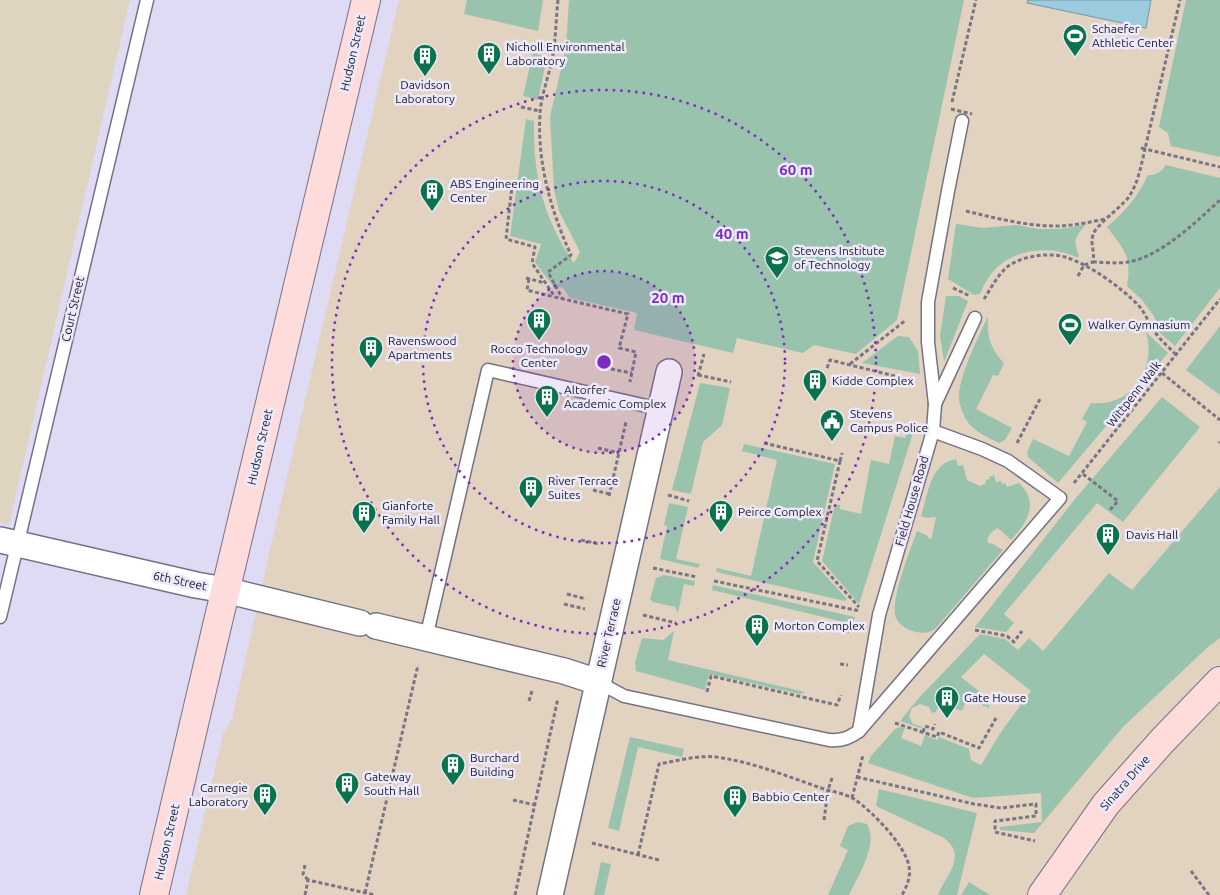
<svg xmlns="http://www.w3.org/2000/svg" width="1220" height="895" font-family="Ubuntu,sans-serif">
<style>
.commercial{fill:#ded4bf}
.education{fill:#e2d2c0}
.green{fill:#9ac3ad}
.water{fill:#9dcbde;stroke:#7696a6}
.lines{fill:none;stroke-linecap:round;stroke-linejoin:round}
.lane-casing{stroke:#757187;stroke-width:15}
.street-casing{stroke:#757187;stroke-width:28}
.secondary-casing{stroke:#757187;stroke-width:30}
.path{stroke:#787585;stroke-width:3;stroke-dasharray:4 2.5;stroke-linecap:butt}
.lane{stroke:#fff;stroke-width:12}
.street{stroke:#fff;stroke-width:25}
.secondary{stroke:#fedcdc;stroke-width:28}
.path-bridge{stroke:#787585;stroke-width:3;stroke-dasharray:4 2.5;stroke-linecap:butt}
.ring{fill:none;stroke:#7b2cbf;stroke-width:2.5;stroke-dasharray:2.5 5}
.labels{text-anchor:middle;stroke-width:5;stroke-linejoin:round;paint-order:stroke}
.poi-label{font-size:12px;fill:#1c1a23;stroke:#ece9fd;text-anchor:start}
.street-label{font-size:12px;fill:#1c1a23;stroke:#ece9fd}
.centre{fill:#7b2cbf;stroke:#ece9fd;stroke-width:2.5}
.ring-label{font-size:15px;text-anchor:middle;font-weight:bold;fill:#7b2cbf;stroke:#ece9fd;stroke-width:5;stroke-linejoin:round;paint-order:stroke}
</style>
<rect width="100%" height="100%" fill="#dfdbf4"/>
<polygon class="commercial" points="0,0 130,0 9,525 0,522"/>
<polygon class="education" points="399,0 1220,0 1220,895 186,895 223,734 232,719 268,558"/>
<g class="green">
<polygon points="467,0 543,0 538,31 464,14"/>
<path d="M569,0H964L897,320L856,354L814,345L803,353L737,338L733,353L634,330L637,313L570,298L564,289L560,287L555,289L535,262L541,244L510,236L526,119L534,121C533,175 543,218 574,263L580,252L559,211L554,190L550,117L566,47Z"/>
<polygon points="1186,0 1220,0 1220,157 1171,146 1168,133 1159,127"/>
<polygon points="533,53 547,57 538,100 523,96"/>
<path d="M1166,165L1220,178V288L1175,346L1160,333L1154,316L1142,300L1127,286C1132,255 1124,250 1107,227C1125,212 1138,196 1148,175C1156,176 1162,171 1166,165Z"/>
<path d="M1087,223C1076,236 1072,239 1079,256L1078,258C1055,246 1020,248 1000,265C990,273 985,283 980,294L974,295L948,279L956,224L983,228L1016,225L1038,229H1059L1078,226Z"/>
<polygon points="946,296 959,296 968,301 944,362 940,336"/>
<path d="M988,316C987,337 990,348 1004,363L998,376L993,375L976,409L1012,428L1005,440L999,443C989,438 978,433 970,425C964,418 959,405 959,396C959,376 979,336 988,316Z"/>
<polygon points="1220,326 1220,395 1186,370"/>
<path d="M1146,332L1168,353L1058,483L1028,457L1027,452L1033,439L1069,456L1087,422L1082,419L1091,403C1132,407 1157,370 1146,332Z"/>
<polygon points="898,336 909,337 918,351 920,374 862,363"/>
<polygon points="700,383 730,388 722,425 703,442 691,494 672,490"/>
<polygon points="1162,397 1200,427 1123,522 1097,503 1004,614 1014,623 1006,632 975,627 1075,499"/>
<polygon points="907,432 913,433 859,604 822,561 835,504 840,505 840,509 861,514 871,460 889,464 895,436 905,438"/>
<polygon points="744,444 835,464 813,562 847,599 845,601 716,572 717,568 751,576 777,460 742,451"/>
<path d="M956,459L958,466L963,465L967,480L980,486L986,483V480L990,479L989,477L994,475L996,482L1001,481L1002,484L1005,483L1007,487L1019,483C1040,503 1027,523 1011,540L998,528C993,530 986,536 988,543L993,544L1003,550L936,628C928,634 920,634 910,630C905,628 899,624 896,618C889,602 911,548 917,531L926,535L931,540L936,517L927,518L921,516C928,495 930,463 956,459Z"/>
<polygon points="1220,487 1220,638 1208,647 1123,727 1034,833 1000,830 1000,827 1042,822 1041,793 973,798 868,763 871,756 895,729 900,727 905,728 901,738 921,746 925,735 937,740 939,737 969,749 971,760 981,765 1001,732 1031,691 984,654 961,677 989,699 989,708 967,699 962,711 943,704 938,707 936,712 932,713 929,707 920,704 912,708 909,716 913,724 923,727 920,728 900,721 901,720 917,700 980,634 1005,639 1018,650 1029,638 1043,651 1109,573 1132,590"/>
<polygon points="669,503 688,507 676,559 700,564 698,568 660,559 667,526 664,525"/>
<polygon points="664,575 695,581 694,586 684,584 678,613 675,607 653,602 650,599 656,578"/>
<polygon points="713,585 855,617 850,633 847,633 848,623 712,590"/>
<polygon points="674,631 668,660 805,692 800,694 709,674 705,690 636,671 635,663 642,638 663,640"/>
<polygon points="630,737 684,749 682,757 638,747 619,831 608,828"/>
<path d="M879,789L977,813L957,895H938C946,875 968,856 944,838L876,806Z"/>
<path d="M858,822L867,824C879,844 858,876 849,895H828L848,850L840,846L848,826Z"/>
<polygon points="601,862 611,864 604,895 594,895"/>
<polygon points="969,882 990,895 961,895"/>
</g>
<polygon class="water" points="1028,0 1151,0 1146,28 1027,3"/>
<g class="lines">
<defs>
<g id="lane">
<polyline points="935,404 975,318"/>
<polyline points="0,617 147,0"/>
<polyline points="426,638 488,370 660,409"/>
<path d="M598,682L624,696L829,740C842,741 849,738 859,731L1060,498L1008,461L982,449L933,431"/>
<polyline points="859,731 879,615 933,431 935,404 928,342 928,302 948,191 962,121"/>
</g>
<g id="street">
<polyline points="0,540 196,585 225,590 360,623"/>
<polyline points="376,626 564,671 598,682"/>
<polyline points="550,895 669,372"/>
</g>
<g id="secondary">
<polyline points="154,895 216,630 366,0"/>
<polyline points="1042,895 1106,804 1163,740 1220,681"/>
</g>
</defs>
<use href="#lane" class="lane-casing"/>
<use href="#street" class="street-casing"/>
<use href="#secondary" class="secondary-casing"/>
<g class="path">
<path d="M558,0C556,18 556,36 553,54C550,74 541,94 540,114C537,163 551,211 571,255L548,272L562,298"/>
<polyline points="535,44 554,48"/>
<polyline points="952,102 976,0"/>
<polyline points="521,107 540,111"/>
<polyline points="1141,148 1145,149 1180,0"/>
<polyline points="503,184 512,186 506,239 535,247 532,263 555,297 628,314 619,348 636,352 630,382"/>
<path d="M966,211C995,218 1026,226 1056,226C1073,226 1089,222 1106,219"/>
<path d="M1093,262C1104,262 1117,264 1128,262C1160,257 1196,222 1220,200"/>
<path d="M1078,276L1084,265L1093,262C1095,251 1090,244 1093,235C1095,226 1120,208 1128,198C1138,184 1141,166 1145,149L1220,167"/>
<polyline points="526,278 545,283"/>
<polyline points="529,279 527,290 554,297"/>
<polyline points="953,288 970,296"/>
<path d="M984,299C990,290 997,276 1006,268C1020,256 1048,252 1065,257C1089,264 1122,288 1139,306C1146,314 1149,324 1155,332C1160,340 1169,347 1176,355"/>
<polyline points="850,364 906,320"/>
<polyline points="827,368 830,360 911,380"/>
<polyline points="611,369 632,373"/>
<polyline points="1162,373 1220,420"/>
<polyline points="698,375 731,382"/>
<polyline points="698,376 704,354"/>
<polyline points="898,424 912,428"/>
<polyline points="764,443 840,461 817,561 859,607"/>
<polyline points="1017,443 1040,399"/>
<polyline points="1219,443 1220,442"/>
<polyline points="598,448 619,453"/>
<polyline points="840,461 842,453"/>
<polyline points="1083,474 1118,501 1109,511"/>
<polyline points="1074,483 1220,299"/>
<polyline points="593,490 610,494"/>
<polyline points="668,495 689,501"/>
<polyline points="609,496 626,422"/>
<polyline points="581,540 599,544"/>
<polyline points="653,568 697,577"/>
<polyline points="714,581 860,611"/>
<polyline points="567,594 586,599"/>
<polyline points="564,604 585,609"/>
<polyline points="643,615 676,623"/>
<polyline points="975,630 1007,636 1014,642 1022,631"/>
<polyline points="840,664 848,665"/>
<polyline points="707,692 711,676 837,705 841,695"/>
<polyline points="529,701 532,691"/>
<polyline points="895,723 937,737 939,732 979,748 996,718"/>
<polyline points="923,732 925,726 933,729 935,724"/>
<polyline points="857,777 974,804 1001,808 1036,804 1036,816 995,821 995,832 1035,841"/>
<polyline points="852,798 863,755"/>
<polyline points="513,800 535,805"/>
<polyline points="824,820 828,790 832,778"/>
<polyline points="592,843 659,860"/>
<path d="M638,855L659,764C677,761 697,755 716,757C752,762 784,775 818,787C829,791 844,793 854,799C872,811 905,845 909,866C911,877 907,886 902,895"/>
<polyline points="305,865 303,874 308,880"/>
<polyline points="1191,871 1209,895"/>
<polyline points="365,893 418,665"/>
<polyline points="305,895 308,880 375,895"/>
<polyline points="515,895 558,698"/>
</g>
<use href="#lane" class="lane"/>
<use href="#street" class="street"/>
<use href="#secondary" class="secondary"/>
<polyline class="path-bridge" points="951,109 972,114"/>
</g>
<circle cx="604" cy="362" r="91" fill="#7b2cbf" fill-opacity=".12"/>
<g class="ring">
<circle cx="604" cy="362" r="91"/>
<circle cx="604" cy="362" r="181"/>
<circle cx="604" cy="362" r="272"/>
</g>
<defs>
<symbol id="stadium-pin" viewBox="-11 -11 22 30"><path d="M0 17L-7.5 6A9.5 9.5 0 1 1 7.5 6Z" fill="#0a734b" stroke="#ece9fd"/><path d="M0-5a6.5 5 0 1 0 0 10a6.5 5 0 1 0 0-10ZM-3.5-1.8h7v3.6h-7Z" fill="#fff"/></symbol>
<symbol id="building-pin" viewBox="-11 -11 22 30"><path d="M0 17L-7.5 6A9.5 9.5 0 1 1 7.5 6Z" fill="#0a734b" stroke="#ece9fd"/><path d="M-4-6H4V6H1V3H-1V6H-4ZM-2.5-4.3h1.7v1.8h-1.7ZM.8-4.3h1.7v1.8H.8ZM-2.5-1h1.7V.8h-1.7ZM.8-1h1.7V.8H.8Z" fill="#fff"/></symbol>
<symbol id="university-pin" viewBox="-11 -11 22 30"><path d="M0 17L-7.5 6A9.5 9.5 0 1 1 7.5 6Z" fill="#0a734b" stroke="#ece9fd"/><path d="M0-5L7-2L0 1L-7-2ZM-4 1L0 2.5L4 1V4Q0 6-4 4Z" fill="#fff"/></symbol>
<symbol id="civic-pin" viewBox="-11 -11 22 30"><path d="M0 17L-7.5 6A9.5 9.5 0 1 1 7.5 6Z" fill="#0a734b" stroke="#ece9fd"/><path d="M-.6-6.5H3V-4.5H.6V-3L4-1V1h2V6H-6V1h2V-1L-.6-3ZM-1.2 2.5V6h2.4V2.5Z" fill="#fff"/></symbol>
</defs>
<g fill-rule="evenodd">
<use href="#stadium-pin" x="1061" y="22" width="28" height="38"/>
<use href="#building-pin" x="475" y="40" width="28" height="38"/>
<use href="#building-pin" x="411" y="42" width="28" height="38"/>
<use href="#building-pin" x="418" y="177" width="28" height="38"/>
<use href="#university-pin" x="763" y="244" width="28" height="38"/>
<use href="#building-pin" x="525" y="306" width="28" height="38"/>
<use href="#stadium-pin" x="1056" y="311" width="28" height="38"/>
<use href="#building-pin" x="357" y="334" width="28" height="38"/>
<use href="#building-pin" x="801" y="367" width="28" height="38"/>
<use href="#building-pin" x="533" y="383" width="28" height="38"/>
<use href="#civic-pin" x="818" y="407" width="28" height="38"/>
<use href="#building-pin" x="517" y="474" width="28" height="38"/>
<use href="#building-pin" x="707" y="498" width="28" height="38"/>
<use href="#building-pin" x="350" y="499" width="28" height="38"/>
<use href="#building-pin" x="1094" y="521" width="28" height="38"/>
<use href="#building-pin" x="743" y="612" width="28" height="38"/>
<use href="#building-pin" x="933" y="684" width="28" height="38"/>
<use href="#building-pin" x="439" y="751" width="28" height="38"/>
<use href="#building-pin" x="333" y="770" width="28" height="38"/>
<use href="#building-pin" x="251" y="781" width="28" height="38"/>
<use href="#building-pin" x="721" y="783" width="28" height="38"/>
</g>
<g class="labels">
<g class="poi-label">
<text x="1092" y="33">Schaefer<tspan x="1092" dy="14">Athletic Center</tspan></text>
<text x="506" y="51">Nicholl Environmental<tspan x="506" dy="14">Laboratory</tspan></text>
<text x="425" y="89" text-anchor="middle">Davidson<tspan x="425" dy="14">Laboratory</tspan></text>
<text x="450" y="188">ABS Engineering<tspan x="450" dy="14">Center</tspan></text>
<text x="794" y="255">Stevens Institute<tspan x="794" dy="14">of Technology</tspan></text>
<text x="1088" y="329">Walker Gymnasium</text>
<text x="388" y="345">Ravenswood<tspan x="388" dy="14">Apartments</tspan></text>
<text x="539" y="353" text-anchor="middle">Rocco Technology<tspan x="539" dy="14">Center</tspan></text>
<text x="832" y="385">Kidde Complex</text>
<text x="564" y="394">Altorfer<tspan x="564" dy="14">Academic Complex</tspan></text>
<text x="850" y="418">Stevens<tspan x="850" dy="14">Campus Police</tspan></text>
<text x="548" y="485">River Terrace<tspan x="548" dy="14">Suites</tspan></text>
<text x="382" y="510">Gianforte<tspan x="382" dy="14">Family Hall</tspan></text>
<text x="738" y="516">Peirce Complex</text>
<text x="1126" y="539">Davis Hall</text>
<text x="774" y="630">Morton Complex</text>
<text x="964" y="702">Gate House</text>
<text x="470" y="762">Burchard<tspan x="470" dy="14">Building</tspan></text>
<text x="364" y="781">Gateway<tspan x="364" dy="14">South Hall</tspan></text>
<text x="248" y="792" text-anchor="end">Carnegie<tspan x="248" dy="14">Laboratory</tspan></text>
<text x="752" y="801">Babbio Center</text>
</g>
<g class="street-label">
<text transform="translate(353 53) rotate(-77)" y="4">Hudson Street</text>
<text transform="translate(73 309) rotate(-77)" y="4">Court Street</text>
<text transform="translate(1134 394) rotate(-52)" y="4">Wittpenn Walk</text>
<text transform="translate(260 447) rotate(-77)" y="4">Hudson Street</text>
<text transform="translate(912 501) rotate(-74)" y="4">Field House Road</text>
<text transform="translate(180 581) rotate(12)" y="4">6th Street</text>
<text transform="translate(609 633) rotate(-77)" y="4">River Terrace</text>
<text transform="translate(1125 783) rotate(-49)" y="4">Sinatra Drive</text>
<text transform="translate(167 842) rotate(-77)" y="4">Hudson Street</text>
</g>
</g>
<circle cx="604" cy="362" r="8" class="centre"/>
<g class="ring-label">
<text x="796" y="175">60 m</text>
<text x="732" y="239">40 m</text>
<text x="668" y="303">20 m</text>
</g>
</svg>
